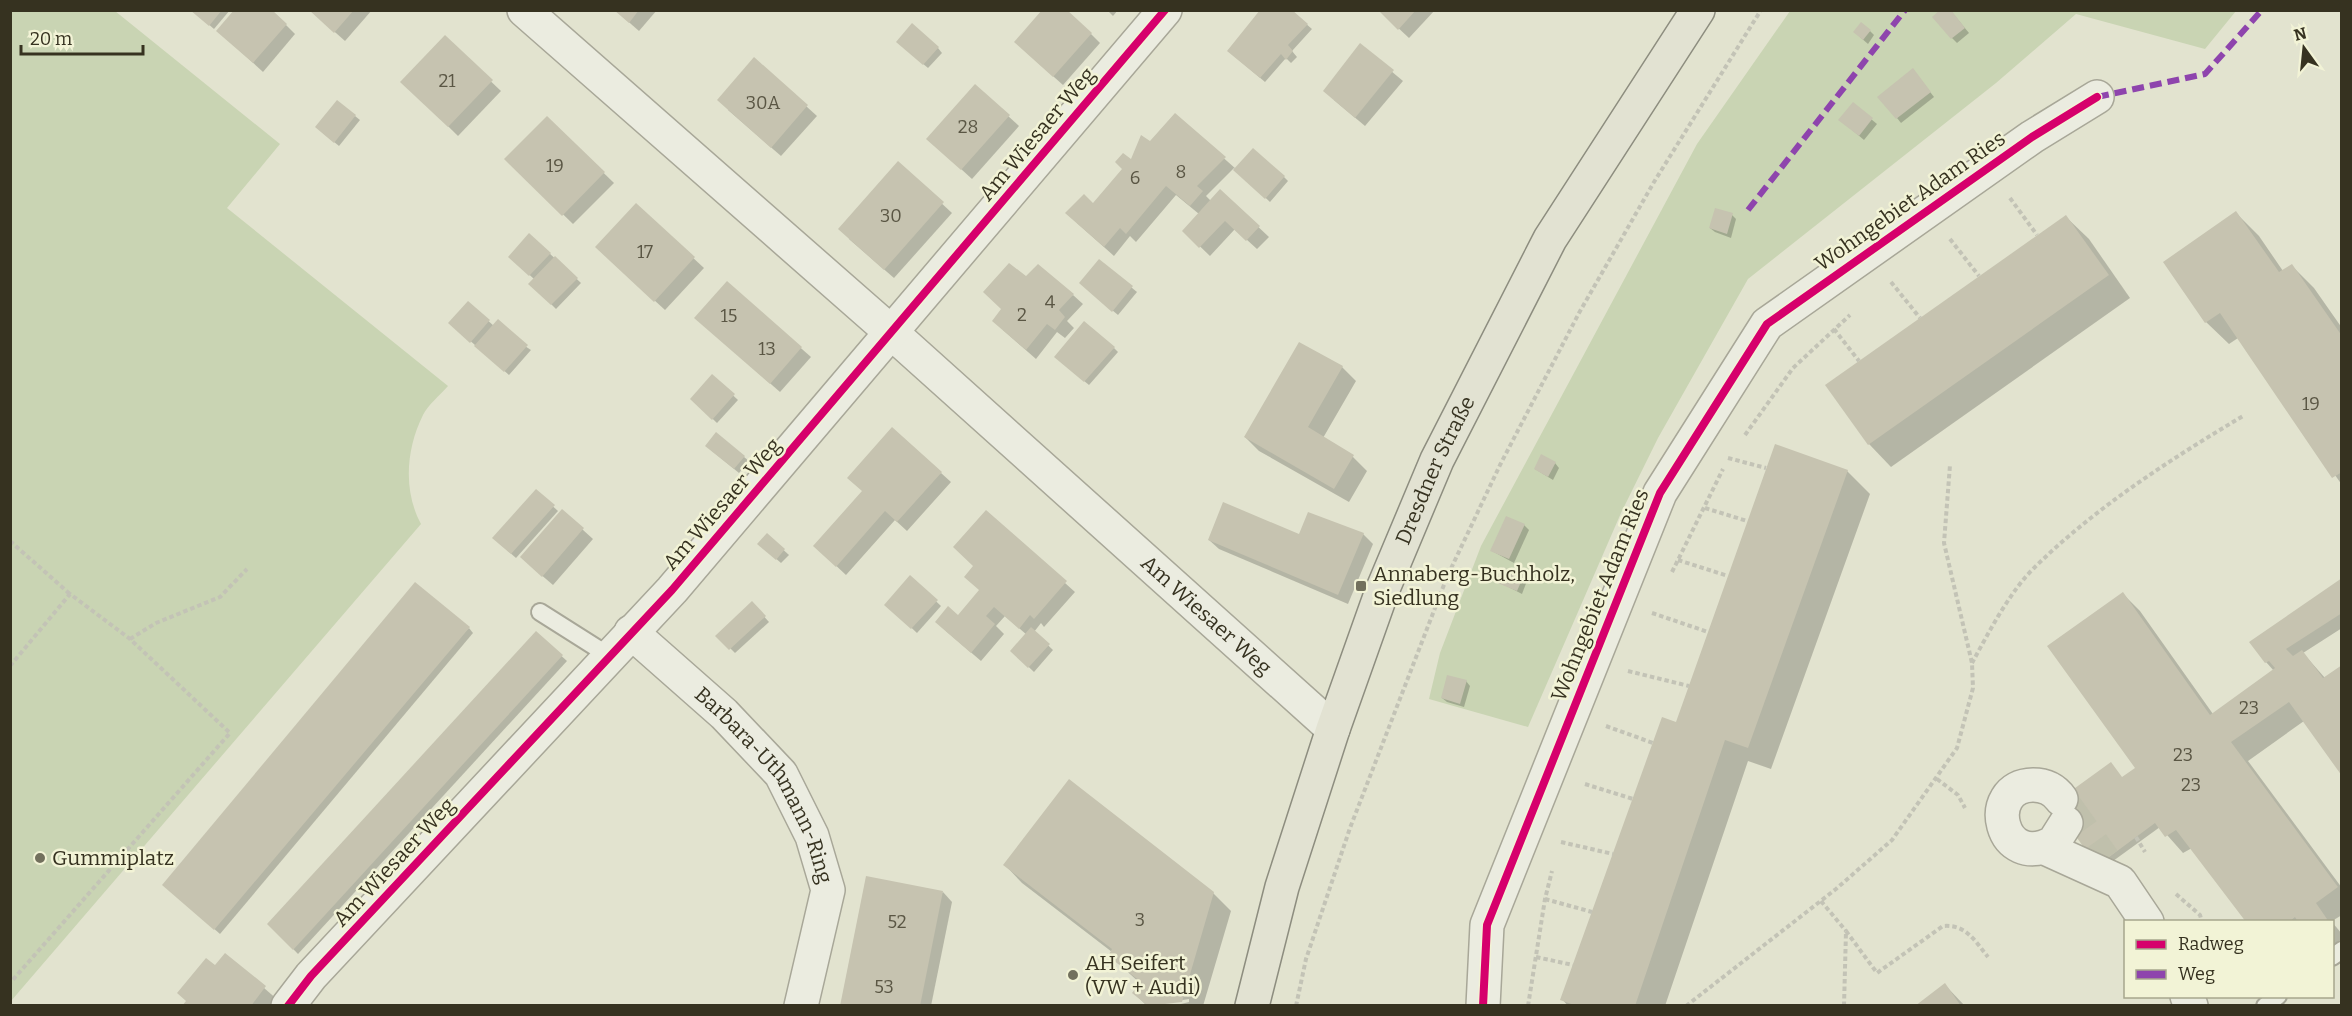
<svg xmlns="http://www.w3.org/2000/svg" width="2352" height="1016" font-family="Bitter,serif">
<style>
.green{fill:#c9d4b3}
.shadow{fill:#0003}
.building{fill:#c6c3b0}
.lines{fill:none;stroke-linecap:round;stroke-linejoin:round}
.street-tunnel{stroke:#c0c0ac;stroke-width:33;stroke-dasharray:33 16;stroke-linecap:butt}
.lane-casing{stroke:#a8a798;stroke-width:20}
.street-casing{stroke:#a8a798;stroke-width:36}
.primary-casing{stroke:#8d8d7f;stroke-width:36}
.path{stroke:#c3c3b6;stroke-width:4;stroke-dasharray:4.5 3;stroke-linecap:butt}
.lane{stroke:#ebece0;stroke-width:16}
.street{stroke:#ebece0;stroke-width:33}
.primary{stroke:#e2e2d2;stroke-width:33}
.quiet{stroke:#8e44ad;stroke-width:6;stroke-dasharray:12 6;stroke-linecap:butt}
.cycleway-casing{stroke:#f2f3d6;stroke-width:11}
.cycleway{stroke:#d6006c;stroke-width:8}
.poi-dot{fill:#72705d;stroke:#f2f3d6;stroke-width:2}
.labels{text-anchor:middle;stroke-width:5;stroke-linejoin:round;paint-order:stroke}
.number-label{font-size:18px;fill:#5a5644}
.street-label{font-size:21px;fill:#363220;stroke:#f2f3d6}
.poi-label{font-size:21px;fill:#363220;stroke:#f2f3d6;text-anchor:start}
</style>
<rect width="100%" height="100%" fill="#e2e3cf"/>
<g class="green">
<path d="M11,10L115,11L280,144L227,208L448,386C440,395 428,405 423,415C406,449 403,491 421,524L11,1001Z"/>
<polygon points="1790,11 2236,11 2205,49 2076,14 1996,83 1748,279 1658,438 1621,513 1528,727 1429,699 1440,653 1481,546 1697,144"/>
</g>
<g class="shadow">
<polygon points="192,10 230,10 214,29"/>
<polygon points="310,10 372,10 345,41"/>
<polygon points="615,10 657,10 639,31"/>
<polygon points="1107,10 1118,10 1113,16"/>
<polygon points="1290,10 1312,29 1292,51 1297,57 1291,63 1286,58 1265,82 1233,55"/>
<polygon points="1379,10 1435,10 1409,38"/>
<polygon points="1950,10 1969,33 1957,43 1952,38"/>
<polygon points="286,25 295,34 263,72 228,40"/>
<polygon points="1870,31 1874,35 1868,44 1860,37"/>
<polygon points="1091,34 1100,43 1063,85 1026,52"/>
<polygon points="445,38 501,91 458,136 403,82"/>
<polygon points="1360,45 1403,81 1365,126 1334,100"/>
<polygon points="902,46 938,48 942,53 928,68"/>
<polygon points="754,59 817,116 781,156 728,110"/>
<polygon points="1917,75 1934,97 1901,123 1897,118"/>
<polygon points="975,86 1019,126 972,179 938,148"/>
<polygon points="1853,104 1877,124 1864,140 1845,124"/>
<polygon points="1175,115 1236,169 1284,177 1288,181 1270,202 1234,168 1206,196 1211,201 1220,191 1269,237 1257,249 1235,229 1210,256 1184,231 1199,214 1176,195 1136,242 1130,236 1114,256 1077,223"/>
<polygon points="355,116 360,120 339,146 322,132"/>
<polygon points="547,118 614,183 573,224 506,159"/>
<polygon points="898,163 952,213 894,278 849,239"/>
<polygon points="636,205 704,268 665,310 606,256"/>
<polygon points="2236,213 2259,236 2283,271 2292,266 2314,288 2342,328 2342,485 2238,338 2229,344 2206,322"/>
<polygon points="1732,215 1736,219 1731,238 1715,232 1710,228"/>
<polygon points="2066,217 2089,239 2130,298 1891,467 1869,444 1827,386"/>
<polygon points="530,235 581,283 556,309 530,283 534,279 510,257"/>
<polygon points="1099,261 1137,292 1118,315 1086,288"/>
<polygon points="727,283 811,357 780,392 706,327"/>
<polygon points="1073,295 1083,304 1067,321 1074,328 1065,338 1057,332 1036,359 1003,330"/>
<polygon points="468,303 494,326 531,350 509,375 450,323"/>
<polygon points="1300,344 1342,367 1356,381 1323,438 1353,457 1367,471 1349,502 1259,451 1245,437"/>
<polygon points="1114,348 1118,352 1089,385 1060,361"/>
<polygon points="713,377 738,400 717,423 692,399"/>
<polygon points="711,450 744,457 749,461 739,473"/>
<polygon points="1555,463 1559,468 1553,480 1535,469"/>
<polygon points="1847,471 1870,494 1771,769 1748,761 1665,1006 1568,1006 1562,999 1676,724"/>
<polygon points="941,473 951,482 907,531 895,520 846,575 815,546"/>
<polygon points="536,491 558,511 516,558 498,542"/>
<polygon points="562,511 593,539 553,585 532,567"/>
<polygon points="986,512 1075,592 1044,627 1041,623 1034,632 1053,650 1034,672 1012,651 1027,635 1005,616 996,626 1004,634 981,661 946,631 981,591 975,567"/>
<polygon points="1524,525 1529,530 1514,563 1492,551"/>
<polygon points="1363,534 1373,544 1348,604 1219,549 1209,540"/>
<polygon points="767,535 789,555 781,563 759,544"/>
<polygon points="910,577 941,606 917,633 886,604"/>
<polygon points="1523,577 1527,581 1522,594 1497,581"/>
<polygon points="2342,580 2342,628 2303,653 2325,678 2304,721 2248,761 2342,888 2342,915 2332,921 2248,922 2192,848 2183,853 2160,827 2102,869 2122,778 2137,768 2123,594 2140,611 2213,714 2274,671 2266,662"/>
<polygon points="752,603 769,622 735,653 718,636"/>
<polygon points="469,628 473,633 220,934 169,889"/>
<polygon points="536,633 567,661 298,954 269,924"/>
<polygon points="1466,681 1470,686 1464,707 1447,702 1442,698"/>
<polygon points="1005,865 1213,893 1231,911 1203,1006 1173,1006 1189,1002 1189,999 1147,1006 1134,993 1141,984 1110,956 1112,952 1022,883"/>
<polygon points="943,892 952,902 931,1006 842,1006"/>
<polygon points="2332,922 2342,934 2342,939 2332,945"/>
<polygon points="226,955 279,1001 276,1006 184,1006"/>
<polygon points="1945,985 1965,1006 1917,1006"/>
</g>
<g class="building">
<polygon points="190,10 222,10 209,26"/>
<polygon points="234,10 272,10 287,24 253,63 216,31"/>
<polygon points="309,10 354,10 334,33"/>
<polygon points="614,10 639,10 629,23"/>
<polygon points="1042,10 1067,10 1092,33 1053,77 1014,42"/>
<polygon points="1260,10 1292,10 1308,24 1288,45 1293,51 1289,56 1286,60 1281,54 1260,78 1227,51"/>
<polygon points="1378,10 1416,10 1398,30"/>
<polygon points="1940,10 1951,10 1965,28 1951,39 1932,17"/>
<polygon points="1861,22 1871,30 1863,40 1853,32"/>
<polygon points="912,23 939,47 923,65 896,42"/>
<polygon points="445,35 493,80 448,127 400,82"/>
<polygon points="1360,43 1394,70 1355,118 1323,91"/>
<polygon points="754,57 808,105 771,148 717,100"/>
<polygon points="1913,68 1931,92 1896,119 1877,97"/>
<polygon points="975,84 1010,115 961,170 926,139"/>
<polygon points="337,100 356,115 334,143 315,127"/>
<polygon points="1853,102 1873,118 1859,136 1838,120"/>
<polygon points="1175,113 1226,157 1197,186 1203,191 1190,206 1166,186 1126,234 1120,228 1104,247 1065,213 1084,194 1093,203 1122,169 1115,162 1123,153 1131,159 1141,135 1150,141"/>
<polygon points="547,116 605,172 562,216 504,159"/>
<polygon points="1253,148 1285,176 1265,199 1233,170"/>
<polygon points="898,161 944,202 884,270 838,229"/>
<polygon points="1220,189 1260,226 1246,241 1225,221 1199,248 1182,231"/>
<polygon points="636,203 695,257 654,302 595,247"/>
<polygon points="1715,208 1733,213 1727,234 1709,228"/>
<polygon points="2236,211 2279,272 2292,264 2342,336 2342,472 2332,478 2220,313 2205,323 2163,262"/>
<polygon points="2066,215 2109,275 1868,445 1825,385"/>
<polygon points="529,233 551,253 529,276 508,257"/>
<polygon points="555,256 578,278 551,305 528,284"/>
<polygon points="1099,259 1133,286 1112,312 1079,283"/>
<polygon points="1009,263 1026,276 1038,264 1074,294 1059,310 1065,317 1055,330 1047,324 1026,350 992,321 1001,309 983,292"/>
<polygon points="727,281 802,347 770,384 694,318"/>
<polygon points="468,301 490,320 470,343 448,323"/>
<polygon points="498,319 528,345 504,372 474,346"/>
<polygon points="1084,321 1115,347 1084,382 1054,357"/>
<polygon points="1299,342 1343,366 1308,427 1354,455 1334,489 1244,437"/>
<polygon points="712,374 735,394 712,420 690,399"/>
<polygon points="892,427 942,472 897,522 885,511 836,567 813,546 862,491 847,478"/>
<polygon points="716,432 745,456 734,469 705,446"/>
<polygon points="1775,444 1848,470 1748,748 1725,740 1635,1006 1577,1006 1560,1000 1662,717 1676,722"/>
<polygon points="1541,454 1556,462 1548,477 1534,469"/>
<polygon points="536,489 555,505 511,554 492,538"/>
<polygon points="1223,502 1299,534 1308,512 1364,533 1338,595 1208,540"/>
<polygon points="562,509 584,528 542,577 520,557"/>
<polygon points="986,510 1067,581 1034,619 1030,615 1019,629 994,607 986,616 995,624 971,653 935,622 948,606 958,615 979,590 964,577 973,566 953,547"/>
<polygon points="1506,516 1525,524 1509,559 1490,551"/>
<polygon points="767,533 785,549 776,560 757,544"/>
<polygon points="1502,567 1524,575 1517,591 1495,582"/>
<polygon points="910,575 938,600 911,629 884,605"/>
<polygon points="2342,578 2342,613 2286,649 2293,656 2302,650 2323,678 2342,665 2342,776 2289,702 2231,742 2338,887 2316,903 2327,919 2324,922 2298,922 2295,917 2289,922 2246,922 2176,830 2165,837 2155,823 2097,866 2053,804 2111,762 2122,777 2135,768 2047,646 2123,592 2210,715 2275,668 2269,661 2265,663 2249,642"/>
<polygon points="415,582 470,627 214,930 162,885"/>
<polygon points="752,601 766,616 729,650 715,636"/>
<polygon points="1031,627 1050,644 1028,668 1010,651"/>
<polygon points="536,631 563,655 293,950 267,924"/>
<polygon points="1447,675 1467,680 1460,704 1441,698"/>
<polygon points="1069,779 1214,892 1182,1002 1148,1006 1132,993 1141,982 1108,956 1112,949 1003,865"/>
<polygon points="866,876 943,891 920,1006 840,1006"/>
<polygon points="225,953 266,986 251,1006 182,1006 186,1001 177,993 206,958 215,965"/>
<polygon points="1945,983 1961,1006 1915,1006"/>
</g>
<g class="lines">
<polyline class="street-tunnel" points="2064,804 2104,860"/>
<defs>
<g id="lane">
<polyline points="540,612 611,657"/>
<polyline points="2332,957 2342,950"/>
<polyline points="2265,1006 2278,996"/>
</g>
<g id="street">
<path id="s1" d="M524,10L892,333L1333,729"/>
<path id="s2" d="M631,632L724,714L781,774L812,836L828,890L801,1006"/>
<path d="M2061,799C2054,789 2044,785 2033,785C1981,786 2000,873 2054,842L2066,823"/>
<polyline points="2045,848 2120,882 2147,922"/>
<polyline points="2187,996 2191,1006"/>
<polyline points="288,1006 311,976 672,590 1165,10"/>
<polyline points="1483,1006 1487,925 1660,493 1767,324 2032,137 2097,97"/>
</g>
<g id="primary">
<path id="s3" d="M1252,1006L1282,887L1333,729L1382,591L1437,460L1550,239L1698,10"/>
</g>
</defs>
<use href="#lane" class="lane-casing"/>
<use href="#street" class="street-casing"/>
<use href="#primary" class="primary-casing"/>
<g class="path">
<polyline points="2010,198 2037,235"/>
<polyline points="1950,239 1979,276"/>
<polyline points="1891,282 1920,318"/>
<polyline points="1834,329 1859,361"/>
<polyline points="1745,435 1793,368 1850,315"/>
<polyline points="1728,458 1766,468"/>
<polyline points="1705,508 1747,521"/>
<polyline points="10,541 70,594"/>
<polyline points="1678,560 1728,576"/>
<polyline points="1672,572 1723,469"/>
<polyline points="1652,613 1708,632"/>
<polyline points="130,639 156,623 220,597 247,569"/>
<path d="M1972,663C1989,632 2010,591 2035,567C2096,507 2171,459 2243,416"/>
<polyline points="10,666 70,594 130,639 230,733 10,983"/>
<polyline points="1628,671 1689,686"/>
<polyline points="1606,726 1653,743"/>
<polyline points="1937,779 1958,795 1965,808"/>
<polyline points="1585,784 1633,799"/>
<polyline points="2136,837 2145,852"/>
<polyline points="1561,842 1613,854"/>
<polyline points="2176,894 2200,915 2202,922"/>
<polyline points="1545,899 1592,912"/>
<polyline points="1821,901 1846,931"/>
<polyline points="1536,957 1573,965"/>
<polyline points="1296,1006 1306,959 1350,828 1447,577 1500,465 1579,313 1654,182 1761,10"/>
<polyline points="1528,1006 1545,899 1552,871"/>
<polyline points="1686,1006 1836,889 1892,840 1957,748 1973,688 1972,663 1944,543 1950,465"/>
<path d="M1844,1006L1846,931L1877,973L1943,926C1966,924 1975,941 1988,957"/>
</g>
<use href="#lane" class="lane"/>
<use href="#street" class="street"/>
<use href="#primary" class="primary"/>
<g class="quiet">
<polyline points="2097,97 2205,74 2262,10"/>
<polyline points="1748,210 1905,10"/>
</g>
<defs>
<g id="cycleway">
<polyline points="288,1006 311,976 672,590 1165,10"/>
<polyline points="1483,1006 1487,925 1660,493 1767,324 2032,137 2097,97"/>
</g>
</defs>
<use href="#cycleway" class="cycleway-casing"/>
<use href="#cycleway" class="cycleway"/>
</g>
<g class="poi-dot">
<rect x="1355" y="580" width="12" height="12" rx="3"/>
<circle cx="40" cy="858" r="6"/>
<circle cx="1073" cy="975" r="6"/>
</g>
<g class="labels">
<g class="number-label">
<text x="447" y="87">21</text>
<text x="763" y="109">30A</text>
<text x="968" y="133">28</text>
<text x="555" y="172">19</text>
<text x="1181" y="178">8</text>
<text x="1135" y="184">6</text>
<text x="891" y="222">30</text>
<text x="645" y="258">17</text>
<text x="1050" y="308">4</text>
<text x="1022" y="321">2</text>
<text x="729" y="322">15</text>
<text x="767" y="355">13</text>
<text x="2311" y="410">19</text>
<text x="2249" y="714">23</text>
<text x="2183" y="761">23</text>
<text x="2191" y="791">23</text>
<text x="1140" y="926">3</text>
<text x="897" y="928">52</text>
<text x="884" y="993">53</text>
</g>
<g class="street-label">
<text transform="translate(1037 134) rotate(-50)" y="7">Am Wiesaer Weg</text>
<text transform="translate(1910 201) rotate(-35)" y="7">Wohngebiet Adam Ries</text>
<text dy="7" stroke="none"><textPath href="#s3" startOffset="567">Dresdner Straße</textPath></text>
<text transform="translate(722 504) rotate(-49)" y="7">Am Wiesaer Weg</text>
<text transform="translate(1600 595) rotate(-68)" y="7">Wohngebiet Adam Ries</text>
<text dy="7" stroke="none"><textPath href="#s1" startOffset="912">Am Wiesaer Weg</textPath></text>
<text dy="7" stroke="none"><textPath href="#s2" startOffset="207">Barbara-Uthmann-Ring</textPath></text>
<text transform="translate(394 862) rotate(-47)" y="7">Am Wiesaer Weg</text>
</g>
<g class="poi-label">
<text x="1373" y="581">Annaberg-Buchholz,<tspan x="1373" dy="24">Siedlung</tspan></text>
<text x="52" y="865">Gummiplatz</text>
<text x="1085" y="970">AH Seifert<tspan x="1085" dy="24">(VW + Audi)</tspan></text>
</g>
</g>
<rect width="2352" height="1016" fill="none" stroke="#363220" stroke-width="24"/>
<rect x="2124" y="920" width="210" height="78" fill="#f2f3d6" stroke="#a7a68d" stroke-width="1.5"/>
<rect x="2136" y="940" width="30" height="9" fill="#d6006c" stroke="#a7a68d" stroke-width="1.5"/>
<text x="2178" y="950" font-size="18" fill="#363220">Radweg</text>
<rect x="2136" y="970" width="30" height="9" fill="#8e44ad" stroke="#a7a68d" stroke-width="1.5"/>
<text x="2178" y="980" font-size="18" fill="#363220">Weg</text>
<g transform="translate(2304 48) rotate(345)" stroke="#f2f3d6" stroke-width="4.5" paint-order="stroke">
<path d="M0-4.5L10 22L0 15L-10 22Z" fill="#363220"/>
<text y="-9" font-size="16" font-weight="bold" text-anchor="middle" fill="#363220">N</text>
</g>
<path d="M21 45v9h122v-9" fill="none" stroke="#363220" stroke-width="3"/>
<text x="30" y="45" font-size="18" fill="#363220" stroke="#f2f3d6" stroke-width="4.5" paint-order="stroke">20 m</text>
</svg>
